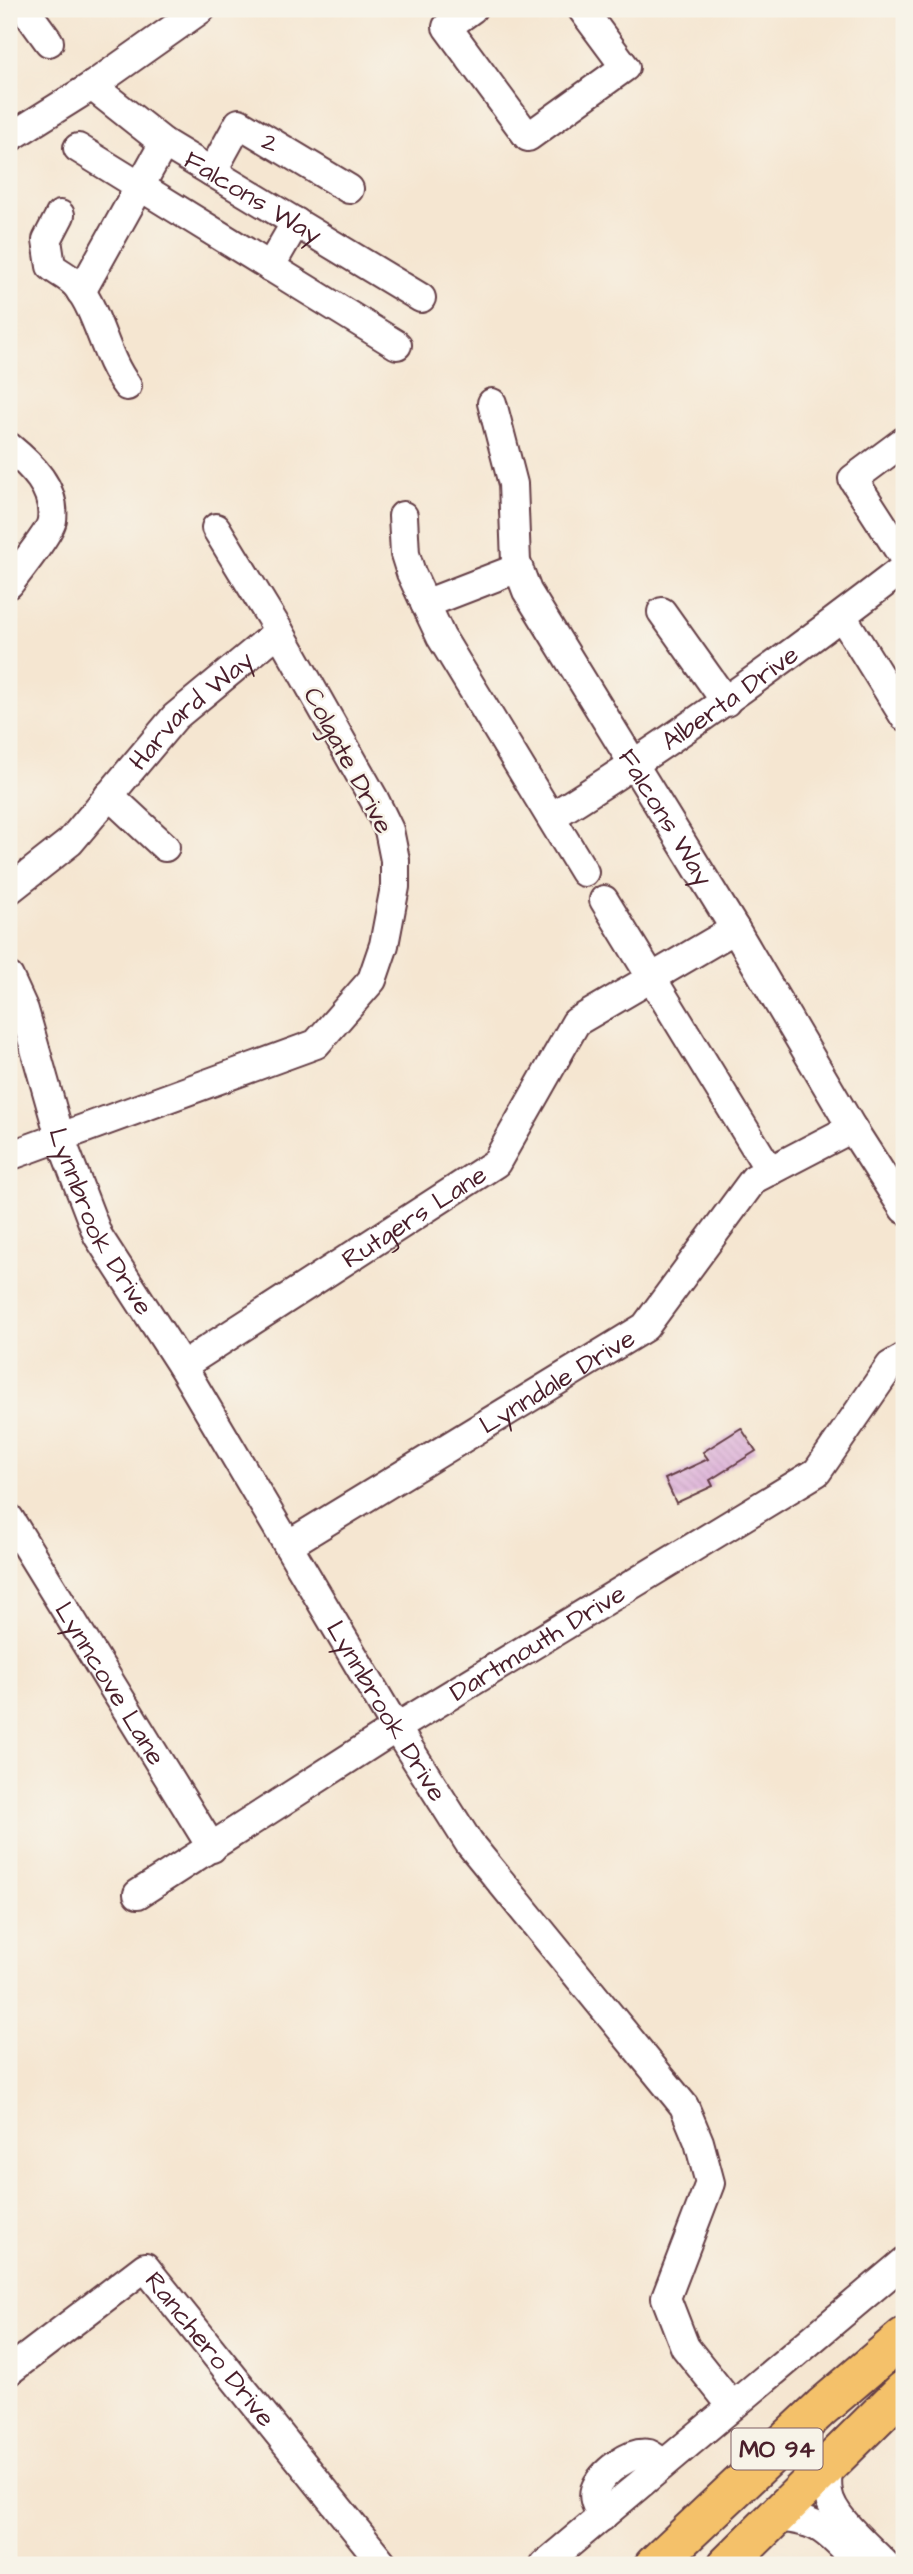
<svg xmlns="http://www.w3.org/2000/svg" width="913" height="2574" font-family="'Architects Daughter',sans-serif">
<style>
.building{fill:url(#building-back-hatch)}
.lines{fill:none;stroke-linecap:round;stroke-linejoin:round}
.minor-casing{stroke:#643d44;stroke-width:32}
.highway-casing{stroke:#643d44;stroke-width:42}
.minor{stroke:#fff;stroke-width:28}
.highway{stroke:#f4c16a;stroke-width:38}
.labels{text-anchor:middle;stroke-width:5;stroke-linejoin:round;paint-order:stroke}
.shield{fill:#f7f3e8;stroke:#7e5f64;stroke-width:2}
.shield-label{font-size:24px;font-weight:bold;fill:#4a1f2b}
.street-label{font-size:26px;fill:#4a1f2b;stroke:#f7f3e8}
</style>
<defs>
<pattern id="building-back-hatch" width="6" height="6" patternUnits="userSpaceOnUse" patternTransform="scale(1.75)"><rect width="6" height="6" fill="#dcafd8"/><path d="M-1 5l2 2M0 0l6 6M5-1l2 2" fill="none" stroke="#be96ba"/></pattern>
</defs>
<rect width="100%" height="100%" fill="#f7f3e8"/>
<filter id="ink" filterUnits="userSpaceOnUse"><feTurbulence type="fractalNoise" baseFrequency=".0143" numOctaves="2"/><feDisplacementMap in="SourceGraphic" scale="14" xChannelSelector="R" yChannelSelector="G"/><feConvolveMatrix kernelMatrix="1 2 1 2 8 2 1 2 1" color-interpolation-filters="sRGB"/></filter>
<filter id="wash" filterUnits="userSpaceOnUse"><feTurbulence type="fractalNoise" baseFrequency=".00686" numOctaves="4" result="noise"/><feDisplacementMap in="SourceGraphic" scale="28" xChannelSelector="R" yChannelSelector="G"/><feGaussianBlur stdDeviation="1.57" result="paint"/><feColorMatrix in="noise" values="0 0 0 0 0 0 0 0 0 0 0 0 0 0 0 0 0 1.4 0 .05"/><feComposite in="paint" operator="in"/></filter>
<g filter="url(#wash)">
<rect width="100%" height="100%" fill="#f5e6d1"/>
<g id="blocks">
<polygon class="building" points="741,1428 756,1451 710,1480 713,1486 676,1503 665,1479 708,1459 703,1452"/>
</g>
</g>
<g filter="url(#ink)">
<use href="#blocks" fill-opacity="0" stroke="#643d44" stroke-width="2"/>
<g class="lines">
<defs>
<g id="minor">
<polyline points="25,9 49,42"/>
<polyline points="472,9 447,27 528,137 625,67 582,9"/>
<path id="s1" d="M92,86L164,143L421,298"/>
<polyline points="9,138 92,86 201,9"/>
<polyline points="78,148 397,345"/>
<path id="s2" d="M212,172L239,123L349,189"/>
<path d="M60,215L47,240L51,266C60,274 70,277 77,286C99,313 104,356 127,386"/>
<polyline points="270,267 296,222"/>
<polyline points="81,292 164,143"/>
<path id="s3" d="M492,403L513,484L516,562L527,591L735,929L852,1128L904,1209"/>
<polyline points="904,441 853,479 904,558"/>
<path d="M9,447C31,465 56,488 52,520C51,531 17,573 9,584"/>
<polyline points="403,516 405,554 411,573 441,637 584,872"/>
<polyline points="425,604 518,568"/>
<polyline points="662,612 726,702"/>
<polyline points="842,616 904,716"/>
<polyline points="109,795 165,847"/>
<path id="s4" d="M551,817C674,741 790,656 904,568"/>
<path id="s5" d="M9,890L70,842L175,717L279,631"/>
<polyline points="604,900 770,1171"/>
<path id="s6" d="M9,977L24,1010L60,1137L98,1236L182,1366L396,1728L469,1843L684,2106L699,2142L710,2183L666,2298L685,2347L732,2406"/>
<polyline points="9,1156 316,1044 372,980 384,945 395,887 395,860 389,830 374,799 279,631 216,528"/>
<path id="s7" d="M182,1366L496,1163L576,1022L735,929"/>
<path id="s8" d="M9,1518L212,1848"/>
<path id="s9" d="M288,1545L645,1327L754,1179L852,1128"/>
<path id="s10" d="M138,1894L396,1728L817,1472L890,1366L904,1358"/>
<path id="s11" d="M9,2371L145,2267L384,2565"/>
<path d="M828,2464C828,2473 826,2483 828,2492C831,2517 869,2547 886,2565"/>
<path d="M602,2517C598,2508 592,2499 595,2490C601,2473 631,2450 649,2454C654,2456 659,2461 663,2464"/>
<path d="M774,2517C815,2520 824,2527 852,2557"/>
<polyline points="544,2565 904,2262"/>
</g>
<g id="highway">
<polyline points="654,2565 822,2407 904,2337"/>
<polyline points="727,2565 904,2390"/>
</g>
</defs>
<use href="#minor" class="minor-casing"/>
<use href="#highway" class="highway-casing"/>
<use href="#minor" class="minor"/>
<use href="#highway" class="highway"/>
</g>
</g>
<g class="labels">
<rect class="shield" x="731.5" y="2428.5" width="91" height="41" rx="5"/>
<g class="shield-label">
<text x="777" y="2457">MO 94</text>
</g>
<g class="street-label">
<text dy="9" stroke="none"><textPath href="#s2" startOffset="93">2</textPath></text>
<text dy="9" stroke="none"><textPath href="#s1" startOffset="196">Falcons Way</textPath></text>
<text dy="9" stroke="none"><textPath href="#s4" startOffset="215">Alberta Drive</textPath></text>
<text dy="9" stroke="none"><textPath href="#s5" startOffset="257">Harvard Way</textPath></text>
<text transform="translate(349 760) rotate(62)" y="9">Colgate Drive</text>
<text dy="9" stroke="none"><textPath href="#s3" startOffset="458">Falcons Way</textPath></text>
<text dy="9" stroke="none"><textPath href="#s7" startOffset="276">Rutgers Lane</textPath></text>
<text dy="9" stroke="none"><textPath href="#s6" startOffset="262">Lynnbrook Drive</textPath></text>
<text dy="9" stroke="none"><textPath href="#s9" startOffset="315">Lynndale Drive</textPath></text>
<text dy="9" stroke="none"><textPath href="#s10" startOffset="472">Dartmouth Drive</textPath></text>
<text dy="9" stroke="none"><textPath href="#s8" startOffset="194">Lynncove Lane</textPath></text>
<text dy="9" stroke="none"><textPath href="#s6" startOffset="830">Lynnbrook Drive</textPath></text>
<text dy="9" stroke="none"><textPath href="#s11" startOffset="276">Ranchero Drive</textPath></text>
</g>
</g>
<rect width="913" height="2574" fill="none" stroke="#f7f3e8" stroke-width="35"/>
</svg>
